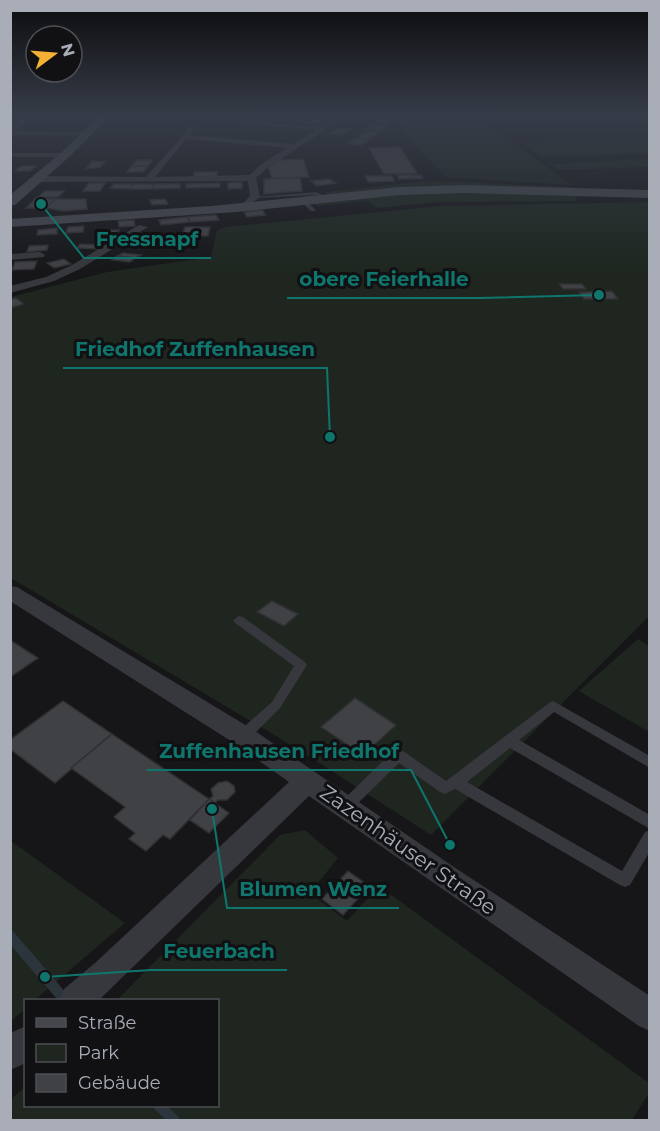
<svg xmlns="http://www.w3.org/2000/svg" width="660" height="1131" font-family="Montserrat,sans-serif">
<style>
.green{fill:#1e261f}
.lines{fill:none;stroke-linecap:round;stroke-linejoin:round}
.stream{stroke:#2c353c;stroke-width:11}
.building{fill:#404145;stroke:#303034;stroke-width:1.5}
.service{fill:#37383d;fill-rule:evenodd}
.minor{fill:#37383d;fill-rule:evenodd}
.secondary{fill:#45474d;fill-rule:evenodd}
.labels{text-anchor:middle;stroke-width:6;stroke-linejoin:round;paint-order:stroke}
.near-street-label{font-size:21px;fill:#a8adb8;stroke:#111113}
.leader{fill:none;stroke:#0f766e;stroke-width:2}
.callout-dot{fill:#0f766e;stroke:#111113;stroke-width:2}
.callout-label{font-size:20px;text-anchor:middle;font-weight:bold;fill:#0f766e;stroke:#111113;stroke-width:6;stroke-linejoin:round;paint-order:stroke}
</style>
<rect width="100%" height="100%" fill="#161618"/>
<g class="green">
<polygon points="402,115 462,115 464,119 480,119 572,185 446,177 409,140 402,130"/>
<polygon points="579,115 648,117 493,123 487,119"/>
<polygon points="649,138 649,153 541,157 522,143"/>
<polygon points="649,159 649,167 559,170 550,164"/>
<path d="M441,181L583,188L586,190L327,195L324,192C363,189 402,182 441,181Z"/>
<polygon points="439,191 575,196 576,201 440,202 376,208 368,201 317,206 311,201"/>
<polygon points="649,202 649,616 431,835 296,748 11,578 11,297 107,272 211,257 217,230 226,227 441,206"/>
<polygon points="638,639 649,646 649,732 579,691"/>
<polygon points="305,830 338,858 310,893 347,921 379,886 649,1083 649,1093 632,1120 11,1120 11,1099 25,1087 26,1106 218,1106 218,1000 117,1000 280,835"/>
<polygon points="11,841 125,923 35,1000 26,1000 25,1009 11,1021"/>
</g>
<g class="lines">
<g class="stream">
<polyline points="10,936 65,1000"/>
<polyline points="159,1106 174,1120"/>
</g>
</g>
<g class="building">
<polygon points="378,115 390,115 392,119 389,123 377,122"/>
<polygon points="313,117 326,118 316,124 303,123"/>
<polygon points="372,124 387,125 383,131 365,129"/>
<polygon points="338,128 351,129 342,135 328,134"/>
<polygon points="367,131 380,132 370,139 356,138"/>
<polygon points="356,138 370,139 361,145 347,143"/>
<polygon points="400,147 417,173 384,174 369,148"/>
<polygon points="303,159 309,177 272,178 268,167 279,160"/>
<polygon points="137,160 152,160 148,166 132,166"/>
<polygon points="92,161 105,162 100,167 86,169"/>
<polygon points="21,166 36,166 30,171 15,171"/>
<polygon points="132,166 148,166 143,172 127,172"/>
<polygon points="194,172 217,172 217,176 194,177"/>
<polygon points="397,175 421,175 423,178 399,179"/>
<polygon points="365,176 392,176 394,181 368,182"/>
<polygon points="300,178 302,191 264,194 264,179"/>
<polygon points="329,179 336,183 317,186 311,181"/>
<polygon points="242,182 242,188 228,189 228,183"/>
<polygon points="89,183 105,183 100,191 83,191"/>
<polygon points="220,183 220,187 186,188 186,184"/>
<polygon points="114,184 134,184 130,189 110,188"/>
<polygon points="134,184 154,184 151,189 130,189"/>
<polygon points="154,184 180,184 180,188 151,189"/>
<polygon points="45,191 64,191 58,197 38,197"/>
<polygon points="36,198 56,199 46,208 26,208"/>
<polygon points="55,199 86,199 87,209 64,211 46,208"/>
<polygon points="165,199 168,204 152,205 150,200"/>
<polygon points="262,210 266,215 247,217 244,212"/>
<polygon points="216,215 219,220 190,222 187,217"/>
<polygon points="187,217 190,222 161,225 159,220"/>
<polygon points="134,220 135,226 119,227 118,221"/>
<polygon points="84,226 83,232 66,233 68,227"/>
<polygon points="185,227 210,227 208,236 182,236"/>
<polygon points="57,228 57,234 37,235 38,230"/>
<polygon points="101,230 119,230 116,236 98,236"/>
<polygon points="80,244 102,245 99,249 77,248"/>
<polygon points="48,245 47,250 27,252 29,246"/>
<polygon points="123,253 141,255 135,258 117,256"/>
<polygon points="117,256 135,258 130,262 112,260"/>
<polygon points="64,259 71,264 54,268 47,263"/>
<polygon points="37,261 34,269 12,270 15,262"/>
<polygon points="559,284 582,284 586,289 563,289"/>
<polygon points="612,291 618,299 584,299 579,292"/>
<polygon points="16,298 24,304 10,308 10,299"/>
<polygon points="272,601 298,614 284,626 257,612"/>
<polygon points="10,640 38,658 10,677"/>
<polygon points="355,698 396,725 363,755 321,727"/>
<polygon points="63,701 112,734 55,783 10,749 10,740"/>
<polygon points="112,734 209,799 170,839 163,835 146,851 129,839 135,833 114,817 125,807 71,768"/>
<polygon points="227,781 234,786 235,792 227,800 218,800 215,803 209,799 213,796 211,789 218,783"/>
<polygon points="209,799 229,813 209,833 190,820"/>
<polygon points="348,871 369,886 343,915 322,899"/>
</g>
<g class="lines">
<g class="service">
<polygon points="317,192 325,197 325,199 321,199 316,195 255,198 253,197"/>
<polygon points="300,199 304,199 315,209 315,211 311,211 300,201"/>
<polygon points="239,616 243,617 305,662 307,665 280,708 248,740 243,741 238,740 236,736 238,732 272,702 294,666 235,623 233,620"/>
<polygon points="553,701 650,756 650,768 554,712 519,740 650,815 650,829 510,748 467,782 622,871 645,832 650,830 650,851 630,885 625,887 620,885 455,789 445,794 440,792 399,763 351,810 346,812 341,810 339,806 341,802 393,751 398,750 403,751 446,781 549,703"/>
</g>
<g class="minor">
<polygon points="26,115 34,115 16,131 87,132 91,134 87,136 10,135 10,128"/>
<path d="M173,115C221,115 269,126 318,126C328,126 335,115 347,115L266,169L256,178L260,197L247,207L242,204L250,196L248,181L39,182L35,179L39,176L146,177L192,125L196,127L189,135L293,144L315,130ZM186,139L287,148L260,165L250,175L155,177Z"/>
<polygon points="10,153 65,153 69,155 65,157 10,157"/>
<polygon points="139,225 148,227 80,269 54,281 10,293 10,286 46,277 72,265"/>
<polygon points="40,252 45,255 44,257 10,260 10,254"/>
<polygon points="10,586 17,587 252,729 454,867 650,996 650,1031 639,1026 309,796 99,1000 59,1000 64,989 95,963 289,782 234,743 10,601"/>
<polygon points="26,1026 26,1063 10,1070 10,1033"/>
</g>
<g class="secondary">
<polygon points="100,115 111,115 69,157 15,205 10,206 10,195 61,153"/>
<polygon points="465,185 650,190 650,198 465,193 400,195 236,212 10,227 10,219 211,206 400,187"/>
</g>
</g>
<linearGradient id="sky" x2="0" y2="1"><stop stop-color="#0c0c0d"/><stop offset="0.42" stop-color="#363c48"/><stop offset="1" stop-color="#363c48" stop-opacity="0"/></linearGradient>
<rect width="660" height="274" fill="url(#sky)"/>
<g class="labels">
<g class="near-street-label">
<text transform="translate(408 850) rotate(35)" y="7">Zazenhäuser Straße</text>
</g>
</g>
<path class="leader" d="M41 204L84 258H211M599 295L480 298H287M330 437L327 368H63M450 845L411 770H147M212 809L227 908H399M45 977L151 970H287"/>
<g class="callout-dot">
<circle cx="41" cy="204" r="6"/>
<circle cx="599" cy="295" r="6"/>
<circle cx="330" cy="437" r="6"/>
<circle cx="450" cy="845" r="6"/>
<circle cx="212" cy="809" r="6"/>
<circle cx="45" cy="977" r="6"/>
</g>
<g class="callout-label">
<text x="147" y="246">Fressnapf</text>
<text x="384" y="286">obere Feierhalle</text>
<text x="195" y="356">Friedhof Zuffenhausen</text>
<text x="279" y="758">Zuffenhausen Friedhof</text>
<text x="313" y="896">Blumen Wenz</text>
<text x="219" y="958">Feuerbach</text>
</g>
<rect width="660" height="1131" fill="none" stroke="#a8adb8" stroke-width="24"/>
<rect x="24" y="999" width="195" height="108" fill="#111113" stroke="#4d4f55" stroke-width="1.5"/>
<rect x="36" y="1018" width="30" height="9" fill="#45474d" stroke="#4d4f55" stroke-width="1.5"/>
<text x="78" y="1029" font-size="18" fill="#a8adb8">Straße</text>
<rect x="36" y="1044" width="30" height="18" fill="#1e261f" stroke="#4d4f55" stroke-width="1.5"/>
<text x="78" y="1059" font-size="18" fill="#a8adb8">Park</text>
<rect x="36" y="1074" width="30" height="18" fill="#404145" stroke="#4d4f55" stroke-width="1.5"/>
<text x="78" y="1089" font-size="18" fill="#a8adb8">Gebäude</text>
<g transform="translate(54 54) rotate(74)"><circle r="28" fill="#111113" stroke="#4d4f55" stroke-width="1.5"/>
<path d="M0-4.5L10 22L0 15L-10 22Z" fill="#f2b134"/>
<text y="-9" font-size="16" font-weight="bold" text-anchor="middle" fill="#a8adb8">N</text>
</g>
</svg>
